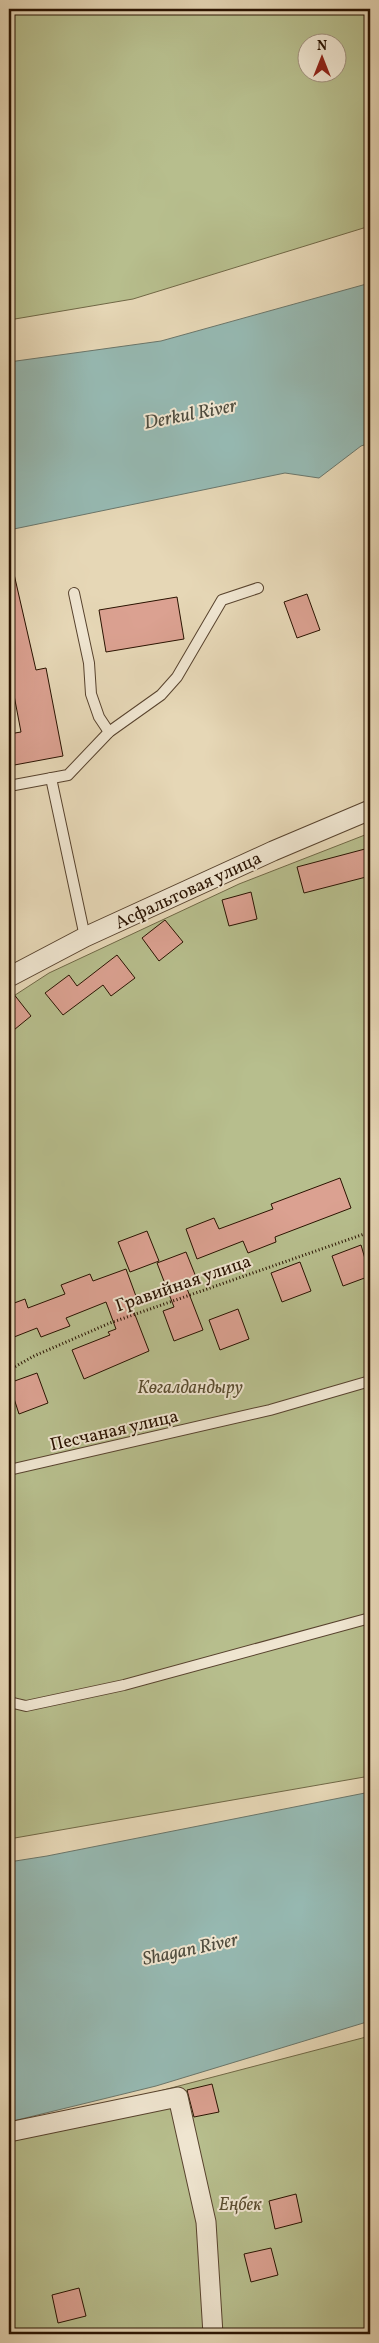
<svg xmlns="http://www.w3.org/2000/svg" width="379" height="2343" font-family="Vollkorn,serif">
<style>
.green{fill:#b7be8d;stroke:#706846;fill-rule:evenodd}
.water{fill:#96b9b2;stroke:#6a766b}
.building{fill:#dba191;stroke:#291200}
.lines{fill:none;stroke-linecap:round;stroke-linejoin:round}
.service-casing{stroke:#58432e;stroke-width:12}
.minor-casing{stroke:#58432e;stroke-width:21}
.path{stroke:#291200;stroke-width:3;stroke-dasharray:1 2.5;stroke-linecap:butt}
.service{stroke:#efe5d0;stroke-width:10}
.minor{stroke:#efe5d0;stroke-width:19}
.labels{text-anchor:middle;stroke-width:4;stroke-linejoin:round;paint-order:stroke}
.street-label{font-size:18px;fill:#291200;stroke:#efe5d0}
.park-label{font-size:18px;font-style:italic;fill:#5b4e31;stroke:#efe5d0}
.water-label{font-size:19px;font-style:italic;fill:#4f4c3e;stroke:#efe5d0}
</style>
<rect width="100%" height="100%" fill="#e6d7b6"/>
<filter id="stains"><feTurbulence type="fractalNoise" baseFrequency=".004" numOctaves="4"/><feColorMatrix values="0 0 0 0 .2 0 0 0 0 .09 0 0 0 0 .02 0 0 0 .5 -.17"/></filter>
<radialGradient id="worn" r=".72"><stop offset=".6" stop-color="#630" stop-opacity="0"/><stop offset="1" stop-color="#630" stop-opacity=".3"/></radialGradient>
<g class="green">
<path d="M9,9H370V226L133,299L9,320ZM306,42H336V72H306Z"/>
<polygon points="370,833 370,1776 9,1839 9,999 49,973 239,884"/>
<polygon points="370,2036 370,2334 9,2334 9,2127 64,2116"/>
</g>
<g class="water">
<polygon points="370,283 370,443 361,446 319,478 285,473 9,530 9,362 161,341"/>
<polygon points="370,1792 370,2021 156,2086 9,2122 9,1862 47,1856"/>
</g>
<g class="building">
<polygon points="9,574 14,574 36,670 46,668 63,756 9,766 9,734 21,732 9,669"/>
<polygon points="307,594 320,630 297,638 284,602"/>
<polygon points="177,597 184,639 106,652 99,610"/>
<polygon points="365,849 370,876 304,893 297,867"/>
<polygon points="251,892 257,919 229,926 222,900"/>
<polygon points="165,920 183,942 159,961 142,938"/>
<polygon points="117,955 135,978 111,996 103,985 63,1015 45,993 69,975 77,986"/>
<polygon points="9,988 31,1016 9,1034"/>
<polygon points="340,1178 351,1208 275,1237 276,1242 248,1253 243,1241 197,1259 186,1229 214,1218 219,1229 273,1209 271,1204"/>
<polygon points="147,1231 159,1261 130,1272 118,1242"/>
<polygon points="361,1245 370,1276 343,1286 332,1256"/>
<polygon points="186,1252 198,1282 186,1286 203,1330 174,1341 163,1311 174,1307 157,1263"/>
<polygon points="300,1262 311,1291 282,1302 271,1273"/>
<polygon points="126,1269 137,1299 130,1302 149,1351 84,1379 72,1350 110,1335 108,1332 116,1329 106,1302 66,1318 70,1326 41,1337 37,1328 9,1339 9,1305 25,1299 28,1308 65,1294 61,1285 90,1274 93,1281"/>
<polygon points="238,1309 249,1339 220,1350 209,1320"/>
<polygon points="37,1373 48,1403 19,1414 9,1383"/>
<polygon points="212,2084 219,2112 194,2117 187,2090"/>
<polygon points="296,2194 302,2222 275,2229 269,2201"/>
<polygon points="271,2248 278,2275 251,2282 244,2254"/>
<polygon points="79,2288 86,2316 58,2323 52,2295"/>
</g>
<g class="lines">
<defs>
<g id="service">
<polyline points="74,593 89,663 91,694 99,717 109,732"/>
<polyline points="51,778 85,937"/>
<polyline points="9,786 68,775 109,732 161,695 177,677 222,600 258,588"/>
<polyline points="9,1470 270,1410 370,1381"/>
<polyline points="9,1702 26,1706 124,1685 370,1618"/>
</g>
<g id="minor">
<polyline points="9,977 85,937 273,851 370,810"/>
<polyline points="9,2132 178,2097 206,2222 213,2334"/>
</g>
</defs>
<use href="#service" class="service-casing"/>
<use href="#minor" class="minor-casing"/>
<polyline class="path" points="9,1370 34,1356 110,1323 370,1232"/>
<use href="#service" class="service"/>
<use href="#minor" class="minor"/>
</g>
<g class="labels">
<g class="street-label">
<text transform="translate(188 890) rotate(-25)" y="6">Асфальтовая улица</text>
<text transform="translate(183 1283) rotate(-19)" y="6">Гравийная улица</text>
<text transform="translate(114 1430) rotate(-13)" y="6">Песчаная улица</text>
</g>
<g class="park-label">
<text x="190" y="1393">Көгалдандыру</text>
<text x="240" y="2210">Еңбек</text>
</g>
<g class="water-label">
<text transform="translate(190 413) rotate(-11)" y="7">Derkul River</text>
<text transform="translate(190 1948) rotate(-12)" y="7">Shagan River</text>
</g>
</g>
<rect width="379" height="2343" fill="none" stroke="#e6d7b6" stroke-width="30"/>
<rect x="10" y="10" width="359" height="2323" fill="none" stroke="#291200" stroke-width="2.5"/>
<rect x="15" y="15" width="349" height="2313" fill="none" stroke="#291200"/>
<g transform="translate(322 58)"><circle r="24" fill="#efe5d0" stroke="#a0917d"/>
<path d="M0-4L9 19L0 12L-9 19Z" fill="#8f2418"/>
<text y="-8" font-size="14" font-weight="bold" text-anchor="middle" fill="#291200">N</text>
</g>
<rect width="100%" height="100%" filter="url(#stains)"/>
<rect width="100%" height="100%" fill="url(#worn)"/>
</svg>
